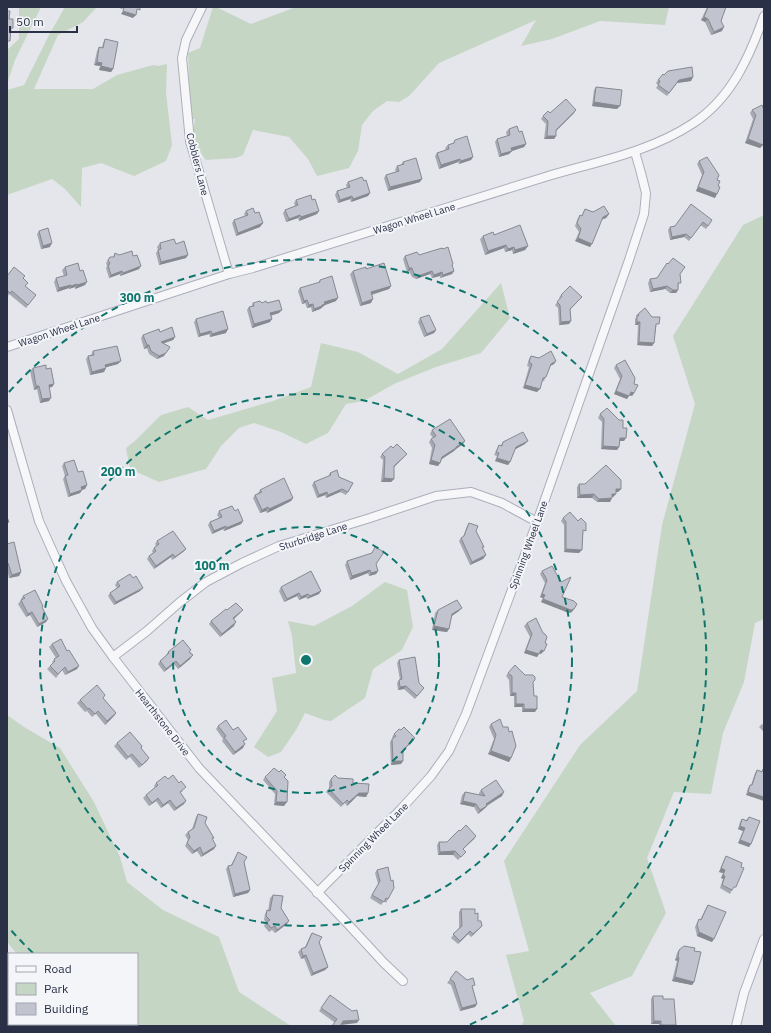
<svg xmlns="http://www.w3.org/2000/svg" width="771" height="1033" font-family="'IBM Plex Sans',sans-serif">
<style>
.green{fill:#c6d6c4}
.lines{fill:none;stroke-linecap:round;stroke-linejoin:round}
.street-casing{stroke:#acafba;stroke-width:10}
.highway-casing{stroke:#8a91a4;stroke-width:17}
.street{stroke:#f7f7fa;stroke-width:8}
.highway{stroke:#fff;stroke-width:15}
.wall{fill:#a6a9b2}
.shaded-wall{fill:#878991}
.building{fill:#c1c4cf;stroke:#878991}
.ring{fill:none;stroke:#0f766e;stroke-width:2;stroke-dasharray:7 5}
.labels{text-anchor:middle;stroke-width:4;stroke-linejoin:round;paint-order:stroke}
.street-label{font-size:10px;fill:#2a3046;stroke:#f4f5f9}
.centre{fill:#0f766e;stroke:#f4f5f9;stroke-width:2}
.ring-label{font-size:12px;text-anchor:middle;font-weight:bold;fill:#0f766e;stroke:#f4f5f9;stroke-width:4;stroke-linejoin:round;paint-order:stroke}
</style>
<rect width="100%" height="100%" fill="#e4e6ec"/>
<g class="green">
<polygon points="19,7 41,7 15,60 7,84 7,50 19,39"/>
<polygon points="65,7 96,7 96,8 83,22 58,35 34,89 93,89 117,75 153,65 158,66 167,64 166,93 172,145 166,161 134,176 101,163 82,168 81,207 65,189 52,179 7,195 7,90 24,85 49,35"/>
<path d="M213,7H216L251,24L296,7H669L665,25L600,21L552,39L521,46L536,20L439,63L409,96L399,102L387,101L373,111L362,125L358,151L349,168L317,176L308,159L289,137L253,130L243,155L236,158L206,160C193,143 192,140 195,119H191L190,93L187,82L189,78L188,53L200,48Z"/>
<polygon points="764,215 764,619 755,623 744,682 723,733 711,794 674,792 647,858 666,913 632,976 590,993 616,1026 521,1026 524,1021 506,955 529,951 504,861 580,745 637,691 662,525 695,404 673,336 743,225"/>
<polygon points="501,283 510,318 481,353 436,367 394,384 364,401 346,404 328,433 306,444 281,432 254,423 239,428 221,446 206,469 159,482 130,469 126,448 135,441 161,415 188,407 208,420 273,401 311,387 321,343 358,352 398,374 442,349"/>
<polygon points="385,582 407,590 413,627 402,650 373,669 365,698 331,721 324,720 305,713 296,730 281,752 268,757 254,747 277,711 272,678 296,673 292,636 288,621 314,626 352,606"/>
<polygon points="7,715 24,727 60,748 94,802 120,857 127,882 163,910 219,937 239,992 291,1026 75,1026 73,1024 137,1024 137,954 17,954 7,942"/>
</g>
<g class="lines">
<defs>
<g id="street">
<polyline points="202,7 186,40 182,58 190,141 229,274"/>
<path d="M7,347L229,274L253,268C350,238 447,208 545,177C594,162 648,153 692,124C731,99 749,58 764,16"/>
<polyline points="7,410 39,521 66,581 92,628 113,657 199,768 347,923 384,963 403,981"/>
<polyline points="113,657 147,631 180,602 206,582 242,563 279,546 370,518 436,496 471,492 502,503 537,522"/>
<polyline points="317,893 401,809 431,776 449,751 466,714 537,522 629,260 644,214 646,193 641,173 635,152"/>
<polyline points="736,1026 744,993 764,939"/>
</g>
<g id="highway">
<polyline points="7,961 9,964"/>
<polyline points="57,1024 59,1026"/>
</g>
</defs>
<use href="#street" class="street-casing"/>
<use href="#highway" class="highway-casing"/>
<use href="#street" class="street"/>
<use href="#highway" class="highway"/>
</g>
<g class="wall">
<polygon points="707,7 725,7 721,21 722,31 711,35 705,22 701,20"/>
<polygon points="105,39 113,69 111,72 99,70 100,66 94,65 97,51 99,47 102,48 103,43"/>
<polygon points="664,75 693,77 691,81 677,83 667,96 656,88 658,85 656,83 658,80"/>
<polygon points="596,87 617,109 592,106 594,90"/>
<polygon points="752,110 764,110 763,145 760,148 745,143 753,119 750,113"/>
<polygon points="550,113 574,113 556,131 556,136 554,139 544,139 546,124 541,119 543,116"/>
<polygon points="509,129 519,132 526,144 524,147 512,151 509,154 499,157 495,142 497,139 507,136 506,132"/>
<polygon points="455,140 473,157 471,160 459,164 458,162 439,169 435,156 437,153 446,150 445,148 448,145 453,143"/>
<polygon points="699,161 717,180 718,186 715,198 696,191 702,175 697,164"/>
<polygon points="403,162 420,182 388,191 384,178 386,175 396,172 395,170 397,166 401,165"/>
<polygon points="364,181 370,193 368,196 351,202 350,199 338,203 335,195 337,191 347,188 346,185 348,182"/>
<polygon points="296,200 317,214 299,221 298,218 286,222 283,213 285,210 295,206 294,203"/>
<polygon points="585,209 593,212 609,214 606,218 602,219 590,247 575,241 579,232 575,226 578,218 580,215 582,215"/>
<polygon points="246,211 255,213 263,223 260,227 236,236 232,223 234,220 245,216 244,214"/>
<polygon points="712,220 706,229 700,225 689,241 684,237 670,240 668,230 670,227"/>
<polygon points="39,231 50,247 41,249 37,234"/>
<polygon points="494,235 528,246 525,250 513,254 512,250 505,252 504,248 485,255 480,239 483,236"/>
<polygon points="160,243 176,244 186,258 159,265 156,253 158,250 157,247"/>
<polygon points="115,253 119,255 133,256 139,269 120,276 120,274 109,278 106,268 107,266 106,263 108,260 113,257"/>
<polygon points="419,255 452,266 454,271 452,274 440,278 440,276 432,278 430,274 416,279 412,277 409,271 407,272 403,259 405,256"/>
<polygon points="65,267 85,285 75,289 75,287 69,289 69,288 57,292 54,282 56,278 64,276 62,270"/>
<polygon points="366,269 391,286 389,289 372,295 371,303 360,306 350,274 353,271"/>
<polygon points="680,274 678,290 676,293 670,293 665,289 650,292 648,283 650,279"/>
<polygon points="7,276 23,278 25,286 36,295 26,308 9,294 8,296 7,295"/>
<polygon points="320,280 336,301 325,305 320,309 312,312 311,307 307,308 305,303 302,304 298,291 300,288 318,283"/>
<polygon points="561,295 582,297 570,310 571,321 569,324 559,325 558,308 555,305 560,299 559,298"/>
<polygon points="253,303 267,303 279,313 271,316 270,322 252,328 247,310 249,307 251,307"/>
<polygon points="638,314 657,327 656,327 654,343 652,346 637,345 638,325 635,325 635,319 636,318 636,317"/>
<polygon points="420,318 436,330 434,333 424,337 418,322"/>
<polygon points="196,319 226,333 210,337 209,334 198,337 194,322"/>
<polygon points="160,332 175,337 173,340 164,343 164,356 157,359 149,354 147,348 144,349 141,338 143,335"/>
<polygon points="93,351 118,364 106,367 104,372 90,375 86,359 88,356 91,355"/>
<polygon points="531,356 539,358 556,361 554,364 550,366 544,381 542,381 537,392 523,388 529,367 527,366 529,359"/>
<polygon points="616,365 634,384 634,393 632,396 629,395 627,399 614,394 620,379 614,368"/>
<polygon points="33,368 46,369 54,384 52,387 49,387 49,401 40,403 37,389 34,390 30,371"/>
<polygon points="600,414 623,428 624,441 619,441 619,447 617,450 601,449 602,422 598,418"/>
<polygon points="432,430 465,441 463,444 456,449 454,451 442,459 440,463 438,466 429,464 432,448 429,442 431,439 433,438 430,434"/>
<polygon points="503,442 525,444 515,449 510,462 508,465 495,461 497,456 494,455 499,445 501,445"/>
<polygon points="393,448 404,457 394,467 394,479 391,482 381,482 383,460 380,457 382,454"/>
<polygon points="64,463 78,472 87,485 85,489 82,490 80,493 68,497 63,479 65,476 62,466"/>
<polygon points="330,473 339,477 348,492 346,495 340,492 326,498 325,495 317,498 312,485 314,482 328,477"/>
<polygon points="579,484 621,489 618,492 616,492 616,494 613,497 612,497 610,502 597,502 592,498 577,498 577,487"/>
<polygon points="260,490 293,498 291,501 267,513 266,511 260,513 253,498 255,495 258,494 258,493"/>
<polygon points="219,511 235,511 243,521 241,524 224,531 223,529 212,534 208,525 210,522 219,518 217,515"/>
<polygon points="563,518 584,534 583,534 579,553 564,552 564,525 561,521"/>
<polygon points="469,523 476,531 484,547 482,548 486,555 483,559 470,565 459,541 461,538 463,537 467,526"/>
<polygon points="157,541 186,549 183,552 172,560 171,557 154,569 147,559 149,556 153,553 152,551 154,548 156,546 155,544"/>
<polygon points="7,544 21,572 19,576 9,578 7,569"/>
<polygon points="347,561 376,564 378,571 376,574 369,576 368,573 350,580 345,565"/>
<polygon points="542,571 562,597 572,612 569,613 541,602 543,598 540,597 545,583 540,574"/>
<polygon points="117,582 140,591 114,605 108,596 110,593 117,588 115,585"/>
<polygon points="281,587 319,594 307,599 306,597 299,600 297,596 284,602 279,591"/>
<polygon points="23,596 46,622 37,627 30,615 26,617 18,604 21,600 21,599"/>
<polygon points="227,610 240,613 233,619 234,626 220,637 209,624 211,621"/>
<polygon points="438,610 459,611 452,616 447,632 432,630 435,613"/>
<polygon points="527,623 541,654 539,653 537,657 524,653 530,637 524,626"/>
<polygon points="52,644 77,669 65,675 62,670 56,678 47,669 53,663 52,662 56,658 49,647"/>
<polygon points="168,652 190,652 193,655 190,659 178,669 174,664 164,672 158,664 160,661 166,656 166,655"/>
<polygon points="399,660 419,683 424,688 415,699 404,689 398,690 397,683 399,680 400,680 397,663"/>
<polygon points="508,673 533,682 535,712 522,712 522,707 514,707 514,696 510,696 509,680 506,676"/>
<polygon points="103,698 116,713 114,716 105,725 96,714 92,717 87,711 85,712 77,703 80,700"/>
<polygon points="491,724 503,727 511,758 509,762 488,754 494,739 489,727"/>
<polygon points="762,724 764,725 764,732 759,727"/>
<polygon points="218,726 233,730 244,742 243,748 233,755 222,741 223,739 216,729"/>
<polygon points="401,730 415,738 413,741 403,751 403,761 401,764 391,765 390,742 393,738 392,737 394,734"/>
<polygon points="117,743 142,746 141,748 147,761 139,768 130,757 126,760 114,746"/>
<polygon points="763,769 764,769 746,795 748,788 750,785 751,785 755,773 757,770 762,771"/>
<polygon points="265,777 284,778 284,806 274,805 275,794 263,780"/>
<polygon points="338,778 353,783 368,793 366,797 357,796 347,806 345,803 341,807 326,792 329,788 329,782 331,779"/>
<polygon points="168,779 183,791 180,793 184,804 174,811 168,803 161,808 156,801 149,806 143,798 146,795 155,788 154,786 156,783"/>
<polygon points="481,790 502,796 487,806 484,809 478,814 474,807 460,804 462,795 465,792 479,795 479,793"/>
<polygon points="198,814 205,823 212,839 214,849 201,857 197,851 192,854 185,846 188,840 185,835 188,832 192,829 196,817"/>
<polygon points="749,817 751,844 749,847 738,843 743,831 738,829 740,822 742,819 746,820"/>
<polygon points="460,831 476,836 474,839 463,849 466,852 458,860 453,855 438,855 437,845 439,842 447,842"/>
<polygon points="238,852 244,862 250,890 248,893 233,897 226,869 228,866 231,865"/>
<polygon points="726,856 733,891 732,890 730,894 720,888 723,879 721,878 723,873 719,872 724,860"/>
<polygon points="377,870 388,899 386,903 384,901 381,905 370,898 378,884 375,873"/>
<polygon points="273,895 281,908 287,924 275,933 272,930 269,932 264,926 266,922 264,920 265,914 267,910 268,911 270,898"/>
<polygon points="708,905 712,942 697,936 695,927 699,919 700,920 706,908"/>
<polygon points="461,909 475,914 479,929 471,937 468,934 458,944 451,938 459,928 459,912"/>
<polygon points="312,933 328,967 325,970 311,976 304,958 301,959 298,952 301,949 305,947 310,936"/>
<polygon points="679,950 694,951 694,982 692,985 672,981 677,961 675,960 677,953"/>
<polygon points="456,971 467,980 473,988 477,1004 475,1007 460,1011 451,985 447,983"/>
<polygon points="330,995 357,1023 334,1022 319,1011"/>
<polygon points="653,996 663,999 676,1025 675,1026 659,1026 659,1024 651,1024 651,999"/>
</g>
<g class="shaded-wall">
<polygon points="118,7 123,7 122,9"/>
<polygon points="123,11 136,15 133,18 121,14"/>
<polygon points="704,17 708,19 705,22 701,20"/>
<polygon points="724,27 722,31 711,35 714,32"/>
<polygon points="97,62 102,63 100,66 94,65"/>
<polygon points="101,66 113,69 111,72 99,70"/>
<polygon points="693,77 691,81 677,83 667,96 679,80"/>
<polygon points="594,102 620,106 617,109 592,106"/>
<polygon points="576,110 574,113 554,133 556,130"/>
<polygon points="547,136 556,136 554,139 544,139"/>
<polygon points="748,139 763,145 760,148 745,143"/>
<polygon points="526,144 524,147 509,152 511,148"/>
<polygon points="512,151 509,154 499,157 501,154"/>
<polygon points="473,157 471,160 459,164 461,161"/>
<polygon points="460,159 458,162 439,169 441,165"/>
<polygon points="422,179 420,182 388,191 390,187"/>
<polygon points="698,187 717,194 715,198 696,191"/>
<polygon points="370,193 368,196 351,202 353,199"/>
<polygon points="352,196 350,199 338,203 340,200"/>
<polygon points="319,211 317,214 299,221 301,217"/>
<polygon points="609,214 606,218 601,220 603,217"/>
<polygon points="300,215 298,218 286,222 289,219"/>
<polygon points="263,223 260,227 236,236 238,233"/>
<polygon points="686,234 684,237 670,240 672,237"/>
<polygon points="578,238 592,244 590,247 575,241"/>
<polygon points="52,243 50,247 41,249 43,246"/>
<polygon points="506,245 504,248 485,255 488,251"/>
<polygon points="528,246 525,250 513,254 515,250"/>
<polygon points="514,247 512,250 505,252 508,249"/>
<polygon points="188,255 186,258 159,265 161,262"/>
<polygon points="141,266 139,269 120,276 123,273"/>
<polygon points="409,268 412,268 409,271 407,272"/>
<polygon points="122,271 120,274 109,278 111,275"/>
<polygon points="432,271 430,274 416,279 418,276"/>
<polygon points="454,271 452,274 440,278 443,275"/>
<polygon points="442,272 440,276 432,278 434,275"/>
<polygon points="87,282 85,285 75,289 77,285"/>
<polygon points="77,284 75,287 69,289 71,286"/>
<polygon points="71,285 69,288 57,292 59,288"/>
<polygon points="391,286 389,289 369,295 371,292"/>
<polygon points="667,286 665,289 650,292 653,289"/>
<polygon points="673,290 678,290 676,293 670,293"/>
<polygon points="338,298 336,301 325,305 320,309 312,312 314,309 324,302"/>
<polygon points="373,299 371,303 360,306 362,303"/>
<polygon points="307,300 305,303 302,304 304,301"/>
<polygon points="313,304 311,307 307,308 309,305"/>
<polygon points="282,310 279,313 268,316 270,313"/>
<polygon points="272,319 270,322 252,328 254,324"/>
<polygon points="571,321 569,324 559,325 561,322"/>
<polygon points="637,322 640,322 638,325 635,325"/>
<polygon points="228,329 226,333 210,337 212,334"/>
<polygon points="436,330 434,333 424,337 427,334"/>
<polygon points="211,331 209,334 198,337 200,334"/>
<polygon points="175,337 173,340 159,345 161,342"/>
<polygon points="639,342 654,343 652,346 637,345"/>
<polygon points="147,345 149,345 147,348 144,349"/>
<polygon points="166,353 164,356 157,359 159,356"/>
<polygon points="121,361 118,364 103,368 105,365"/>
<polygon points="556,361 554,364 548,367 551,364"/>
<polygon points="106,368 104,372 90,375 92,372"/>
<polygon points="54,384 52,387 47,388 49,385"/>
<polygon points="525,385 540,389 537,392 523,388"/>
<polygon points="36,386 39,386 37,389 34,390"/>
<polygon points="616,391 629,396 627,399 614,394"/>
<polygon points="631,392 634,393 632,396 629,395"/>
<polygon points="51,398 49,401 40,403 42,399"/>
<polygon points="620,438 626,438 624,441 617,441"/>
<polygon points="465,441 463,444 456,449 454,451 440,460 442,457"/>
<polygon points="528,441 525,444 514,450 516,447"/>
<polygon points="603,446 619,447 617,450 601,449"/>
<polygon points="407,454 392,469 394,466"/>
<polygon points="497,458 510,462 508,465 495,461"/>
<polygon points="431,460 440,463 438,466 429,464"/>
<polygon points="384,478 394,479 391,482 381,482"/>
<polygon points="87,485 85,489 79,490 81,487"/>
<polygon points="342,489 340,492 326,498 328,495"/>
<polygon points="616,489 621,489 618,492 613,492"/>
<polygon points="82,490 80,493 68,497 70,494"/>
<polygon points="327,492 325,495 317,498 319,495"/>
<polygon points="594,494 592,498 577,498 580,495"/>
<polygon points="612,494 616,494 613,497 610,497"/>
<polygon points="293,498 291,501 267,513 269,509"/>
<polygon points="612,498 610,502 597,502 599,499"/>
<polygon points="268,507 266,511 260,513 262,510"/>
<polygon points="243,521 241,524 224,531 226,528"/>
<polygon points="226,526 223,529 212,534 214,531"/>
<polygon points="186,549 183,552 172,560 175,557"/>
<polygon points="566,549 582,550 579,553 564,552"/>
<polygon points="173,554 171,557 154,569 156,566"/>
<polygon points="486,555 483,559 470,565 472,562"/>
<polygon points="370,570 368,573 350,580 352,576"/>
<polygon points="378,571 376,574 369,576 371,573"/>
<polygon points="21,572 19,576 9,578 12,575"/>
<polygon points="143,588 140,591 114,605 116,602"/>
<polygon points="321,591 319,594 307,599 310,596"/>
<polygon points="299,593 297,596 284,602 287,599"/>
<polygon points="308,594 306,597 299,600 301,597"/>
<polygon points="542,594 545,595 543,598 540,597"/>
<polygon points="543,599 574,609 572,612 569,613 541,602"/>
<polygon points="462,608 459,611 450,617 452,614"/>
<polygon points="243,610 231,622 233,618"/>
<polygon points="32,612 30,615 26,617 28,614"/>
<polygon points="48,619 46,622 37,627 39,624"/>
<polygon points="236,622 234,626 220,637 222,634"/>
<polygon points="434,626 449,629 447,632 432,630"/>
<polygon points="526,650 539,654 537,657 524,653"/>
<polygon points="541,650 544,651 541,654 539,653"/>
<polygon points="193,655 190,659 178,669 180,666"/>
<polygon points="176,661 174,664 164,672 166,669"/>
<polygon points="79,666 77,669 65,675 68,672"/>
<polygon points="406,686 404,689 398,690 400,687"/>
<polygon points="512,693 516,693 514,696 510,696"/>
<polygon points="516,704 524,704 522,707 514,707"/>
<polygon points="524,709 537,709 535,712 522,712"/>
<polygon points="116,713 114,716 105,725 107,721"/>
<polygon points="415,738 413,741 400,753"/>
<polygon points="245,744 243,748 233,755 235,752"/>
<polygon points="491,751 511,758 509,762 488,754"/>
<polygon points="149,758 147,761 139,768"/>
<polygon points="393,761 403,761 401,764 391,765"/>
<polygon points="504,792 502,796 484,807 486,804"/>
<polygon points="748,792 764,797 764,801 746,795"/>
<polygon points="359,793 368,793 366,797 357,796 347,806 349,802"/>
<polygon points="158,798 156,801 149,806 152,803"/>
<polygon points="170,800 168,803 161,808 163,805"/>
<polygon points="186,801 184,804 174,811 176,808"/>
<polygon points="463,801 476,804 474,807 460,804"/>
<polygon points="276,802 287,802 284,806 274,805"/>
<polygon points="487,806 484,809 478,814 480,810"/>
<polygon points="740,826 745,828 743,831 738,829"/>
<polygon points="476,836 474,839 460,852"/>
<polygon points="740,840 751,844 749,847 738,843"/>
<polygon points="216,846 214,849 201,857 203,854"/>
<polygon points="200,847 197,851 192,854 194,851"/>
<polygon points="455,851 453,855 438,855 440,852"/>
<polygon points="721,868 725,870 723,873 719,872"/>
<polygon points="723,875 725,876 723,879 721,878"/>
<polygon points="250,890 248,893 233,897 235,894"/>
<polygon points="289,921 287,924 275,933 277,930"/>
<polygon points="482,926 471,937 473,934"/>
<polygon points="470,931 468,934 458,944 460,941"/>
<polygon points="699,932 714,939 712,942 697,936"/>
<polygon points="306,955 304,958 301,959 303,956"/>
<polygon points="678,957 679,958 677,961 675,960"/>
<polygon points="328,967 325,970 311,976 313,973"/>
<polygon points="675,977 694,982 692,985 672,981"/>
<polygon points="477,1004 475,1007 460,1011 462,1008"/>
<polygon points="359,1020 357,1023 341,1025 343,1021"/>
<polygon points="654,1021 661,1021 659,1024 651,1024"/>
<polygon points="661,1025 676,1025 675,1026 660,1026"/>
</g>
<g class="building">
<polygon points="124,7 140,7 140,10 137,9 136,15 123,11"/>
<polygon points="708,7 726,7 721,21 724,27 714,32 708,19 704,17"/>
<polygon points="7,11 10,11 9,19 13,19 13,28 11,28 10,41 7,41"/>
<polygon points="105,39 118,42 113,69 101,66 102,63 97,62 99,47 103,48"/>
<polygon points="692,67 693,77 679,80 669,93 658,85 660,81 658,80 663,74 664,75 668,71"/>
<polygon points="596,87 622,90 620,106 594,102"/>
<polygon points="566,99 576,110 556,130 556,136 547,136 548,121 543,116 548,111 550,113"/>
<polygon points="762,105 764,110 764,141 763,145 748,139 756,115 752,110"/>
<polygon points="517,126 519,132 522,131 526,144 511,148 512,151 501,154 497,139 510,135 509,129"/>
<polygon points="467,136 473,157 461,161 460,159 441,165 437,153 449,149 448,145 454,143 455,140"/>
<polygon points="707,157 719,175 717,180 720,181 718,186 720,187 717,194 698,187 704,172 699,161"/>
<polygon points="416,158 422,179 390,187 386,175 399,171 397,166 404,164 403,162"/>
<polygon points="362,177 364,181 366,180 370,193 353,199 352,196 340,200 337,191 350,187 348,182"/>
<polygon points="311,195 312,200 315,199 319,211 301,217 300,215 289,219 285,210 298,205 296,200"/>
<polygon points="691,204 712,220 708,226 703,222 691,238 686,234 672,237 670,227 675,226"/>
<polygon points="604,206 609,214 603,217 592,244 578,238 581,229 577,223 580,215 582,216 585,209 593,212"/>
<polygon points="253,208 255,213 259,212 263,223 238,233 234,220 248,215 246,211"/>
<polygon points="520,225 528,246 515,250 514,247 508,249 506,245 488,251 483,236 493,232 494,235"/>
<polygon points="48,228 52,243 43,246 39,231"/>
<polygon points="174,239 176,244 184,241 188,255 161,262 158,250 161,249 160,243"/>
<polygon points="448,247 453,264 452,265 454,271 443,275 442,272 434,275 432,271 418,276 414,274 412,268 409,268 405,256 417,252 419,255 442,248 443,249"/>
<polygon points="132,251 133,256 137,255 141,266 123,273 122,271 111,275 108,265 110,264 108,260 110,257 114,257 115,253 119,255"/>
<polygon points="673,258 685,267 680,274 681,283 678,283 678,290 673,290 667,286 653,289 650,279 657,278 667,263 668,264"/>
<polygon points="78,263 80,271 83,270 87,282 77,285 77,284 71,286 71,285 59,288 56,278 67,275 65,267"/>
<polygon points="384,263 391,286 371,292 373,299 362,303 353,271 366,267 366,269"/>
<polygon points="14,267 25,276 23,278 28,283 25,286 36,295 28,305 12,291 10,293 7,290 7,276"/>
<polygon points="332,276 338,298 324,302 325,304 322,305 322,306 314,309 313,304 309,305 307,300 304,301 300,288 320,282 320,280"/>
<polygon points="570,286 582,297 570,309 571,321 561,322 560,305 557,302 562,296 561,295"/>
<polygon points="279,300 282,310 270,313 272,319 254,324 249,307 254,306 253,303 260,301 262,303 266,301 267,303"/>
<polygon points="645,308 652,317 660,317 659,324 656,324 654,343 639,342 640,322 637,322 637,315 639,316 638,314"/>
<polygon points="223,311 228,329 212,334 211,331 200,334 196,319"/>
<polygon points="429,315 436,330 427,334 420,318"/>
<polygon points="172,327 175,337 161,342 170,347 166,353 159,356 151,351 149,345 147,345 143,335 159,329 160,332"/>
<polygon points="117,346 121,361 105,365 106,368 92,372 88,356 94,355 93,351"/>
<polygon points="551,351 556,361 551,364 546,377 543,378 540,389 525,385 532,364 529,362 531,356 539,358"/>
<polygon points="625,360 635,378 634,384 638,385 634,393 631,392 629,396 616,391 622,376 616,365"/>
<polygon points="46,365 46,369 51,368 54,384 49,385 51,398 42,399 39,386 36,386 33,368"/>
<polygon points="607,408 619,420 623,420 623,428 627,428 626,438 620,438 619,447 603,446 604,419 600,414"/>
<polygon points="450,419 465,441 456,447 456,448 442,457 440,463 431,460 435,445 431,439 436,436 432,430"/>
<polygon points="523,432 528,441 516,447 510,462 497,458 499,453 496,452 499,445 502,446 503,442"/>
<polygon points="397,444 407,454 394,466 394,479 384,478 385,457 382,454 391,446 393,448"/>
<polygon points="74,460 78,472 83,471 87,485 81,487 82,490 70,494 65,476 68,475 64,463"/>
<polygon points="606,465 621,480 621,489 616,489 616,494 612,494 612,498 599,499 594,494 580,495 579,484 585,484"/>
<polygon points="337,470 339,477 353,483 348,492 342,489 328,495 327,492 319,495 314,482 331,475 330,473"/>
<polygon points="284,478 293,498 269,509 268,507 262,510 255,495 262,492 260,490"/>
<polygon points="232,506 235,511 238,509 243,521 226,528 226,526 214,531 210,522 222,517 219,511"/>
<polygon points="570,512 578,521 581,518 586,523 586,531 583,530 582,550 566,549 566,522 563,518"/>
<polygon points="7,517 9,522 7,523"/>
<polygon points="469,523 478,526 476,531 484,547 482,547 486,555 472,562 461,538 464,536"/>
<polygon points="173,531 186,549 175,557 173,554 156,566 149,556 156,551 154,548 159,544 157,541"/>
<polygon points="14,542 21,572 12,575 8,563 7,563 7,544"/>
<polygon points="375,547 384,552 376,564 378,571 371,573 370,570 352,576 347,561 372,553"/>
<polygon points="552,566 561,582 571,577 562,597 574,601 577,604 574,609 571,610 543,599 545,595 542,594 547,580 542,571"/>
<polygon points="311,571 321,591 310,596 308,594 301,597 299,593 287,599 281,587"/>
<polygon points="130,574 133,578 136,576 143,588 116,602 110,593 120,586 117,582"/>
<polygon points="35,590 43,606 42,607 48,619 39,624 32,612 28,614 21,600 25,598 23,596"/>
<polygon points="457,600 462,608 452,614 449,629 434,626 438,610"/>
<polygon points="236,603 243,610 233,618 236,622 222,634 211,621 226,609 227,610"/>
<polygon points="536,618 543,633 545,634 547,637 545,643 547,644 544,651 541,650 539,654 526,650 532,634 527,623"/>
<polygon points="61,639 67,651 69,650 79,666 68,672 65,667 58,674 50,666 55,661 54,659 59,656 52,644"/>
<polygon points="183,640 191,650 189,652 193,655 180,666 176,661 166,669 160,661 169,653 168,652"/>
<polygon points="415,657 419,683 424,688 417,696 406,686 400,687 399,680 402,679 399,660"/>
<polygon points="515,665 525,675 533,675 535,677 535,680 533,682 534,696 537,696 537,709 524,709 524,704 516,704 516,693 512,693 512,676 508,673"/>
<polygon points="97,685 105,695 103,698 116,713 107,721 98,711 95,714 89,708 88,709 80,700"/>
<polygon points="500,719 503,727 508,727 509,732 512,731 516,746 511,758 491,751 496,735 491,724"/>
<polygon points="226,720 233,730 238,727 247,739 243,741 245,744 235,752 224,737 226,736 218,726"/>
<polygon points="404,727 415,738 403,750 403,761 393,761 392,739 396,736 394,734 399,729 401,730"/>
<polygon points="130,732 142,746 141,748 149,758 142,765 132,754 128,757 117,743"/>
<polygon points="274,768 279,772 281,770 286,775 284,777 288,781 287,802 276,802 277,791 265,777"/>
<polygon points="763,769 764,769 764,797 748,792 750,785 752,785 757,770 762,772"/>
<polygon points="173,775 179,783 181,781 186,787 180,792 186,801 176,808 170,800 163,805 158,798 152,803 146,795 158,785 156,783 165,776 168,779"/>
<polygon points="335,775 338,778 353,779 353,783 369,784 368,793 359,793 349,802 347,800 343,804 329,789 332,786 331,779"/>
<polygon points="496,780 504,792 486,804 487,806 480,810 476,804 463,801 465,792 485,796 481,790"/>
<polygon points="198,814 207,817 205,823 214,838 212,838 216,846 203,854 200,847 194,851 187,843 190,837 188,832 194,828"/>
<polygon points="749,817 760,821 751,844 740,840 745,828 740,826 742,819 747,821"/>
<polygon points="466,825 476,836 463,849 466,852 461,857 455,851 440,852 439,842 447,842 459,830 460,831"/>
<polygon points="238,852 247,857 244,862 250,890 235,894 228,866 232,865"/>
<polygon points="726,856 742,863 741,867 744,868 736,887 734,887 732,890 722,885 725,876 723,875 725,870 721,868"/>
<polygon points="388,867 391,881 393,880 394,888 388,899 386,898 384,902 372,895 380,881 377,870"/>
<polygon points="273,895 283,896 281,908 289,921 277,930 275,926 271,928 266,922 270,920 266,916 267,910 270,911"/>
<polygon points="708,905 726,912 714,939 699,932 697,924 699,919 701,920"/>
<polygon points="461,909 475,909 475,914 478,913 478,921 481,921 482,926 473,934 470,931 460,941 453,934 462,926"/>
<polygon points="312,933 322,937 319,942 328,967 313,973 306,955 303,956 301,949 306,947"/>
<polygon points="684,946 695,948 694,951 701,952 694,982 675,977 679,958 678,957 679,950"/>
<polygon points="456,971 467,980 473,978 475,985 472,986 477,1004 462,1008 454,982 450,979"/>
<polygon points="330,995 352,1011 357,1010 359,1020 343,1021 340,1026 332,1026 337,1019 321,1008"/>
<polygon points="653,996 663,996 663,999 674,999 676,1025 661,1025 661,1021 654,1021"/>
</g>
<g class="ring">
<circle cx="306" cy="660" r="133"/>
<circle cx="306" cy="660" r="266"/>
<path d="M33 953A400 400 0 0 1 9 928M9 392A400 400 0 1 1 469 1025"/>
</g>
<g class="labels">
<g class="street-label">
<text transform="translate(198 164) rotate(76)" y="4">Cobblers Lane</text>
<text transform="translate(414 218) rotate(-17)" y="4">Wagon Wheel Lane</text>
<text transform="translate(59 330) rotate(-18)" y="4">Wagon Wheel Lane</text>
<text transform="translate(313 536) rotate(-18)" y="4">Sturbridge Lane</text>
<text transform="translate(528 545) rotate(-70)" y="4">Spinning Wheel Lane</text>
<text transform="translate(163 722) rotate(52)" y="4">Hearthstone Drive</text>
<text transform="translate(373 837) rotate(-45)" y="4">Spinning Wheel Lane</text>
</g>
</g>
<circle cx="306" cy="660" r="6" class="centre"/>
<g class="ring-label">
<text x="137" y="302">300 m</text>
<text x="118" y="476">200 m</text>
<text x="212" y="570">100 m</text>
</g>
<rect width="771" height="1033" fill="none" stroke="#2a3046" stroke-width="16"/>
<rect x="8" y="953" width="130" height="72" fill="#f4f5f9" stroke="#a3a6b1"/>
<rect x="16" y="966" width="20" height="6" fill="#f7f7fa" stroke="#a3a6b1"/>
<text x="44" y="973" font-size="12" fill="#2a3046">Road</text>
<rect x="16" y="983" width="20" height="12" fill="#c6d6c4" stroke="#a3a6b1"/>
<text x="44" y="993" font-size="12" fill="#2a3046">Park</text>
<rect x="16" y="1003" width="20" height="12" fill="#c1c4cf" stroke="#a3a6b1"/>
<text x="44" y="1013" font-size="12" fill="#2a3046">Building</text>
<path d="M10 26v6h67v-6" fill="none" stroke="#2a3046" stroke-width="2"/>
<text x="16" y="26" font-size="12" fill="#2a3046" stroke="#f4f5f9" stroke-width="3" paint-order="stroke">50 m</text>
</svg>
